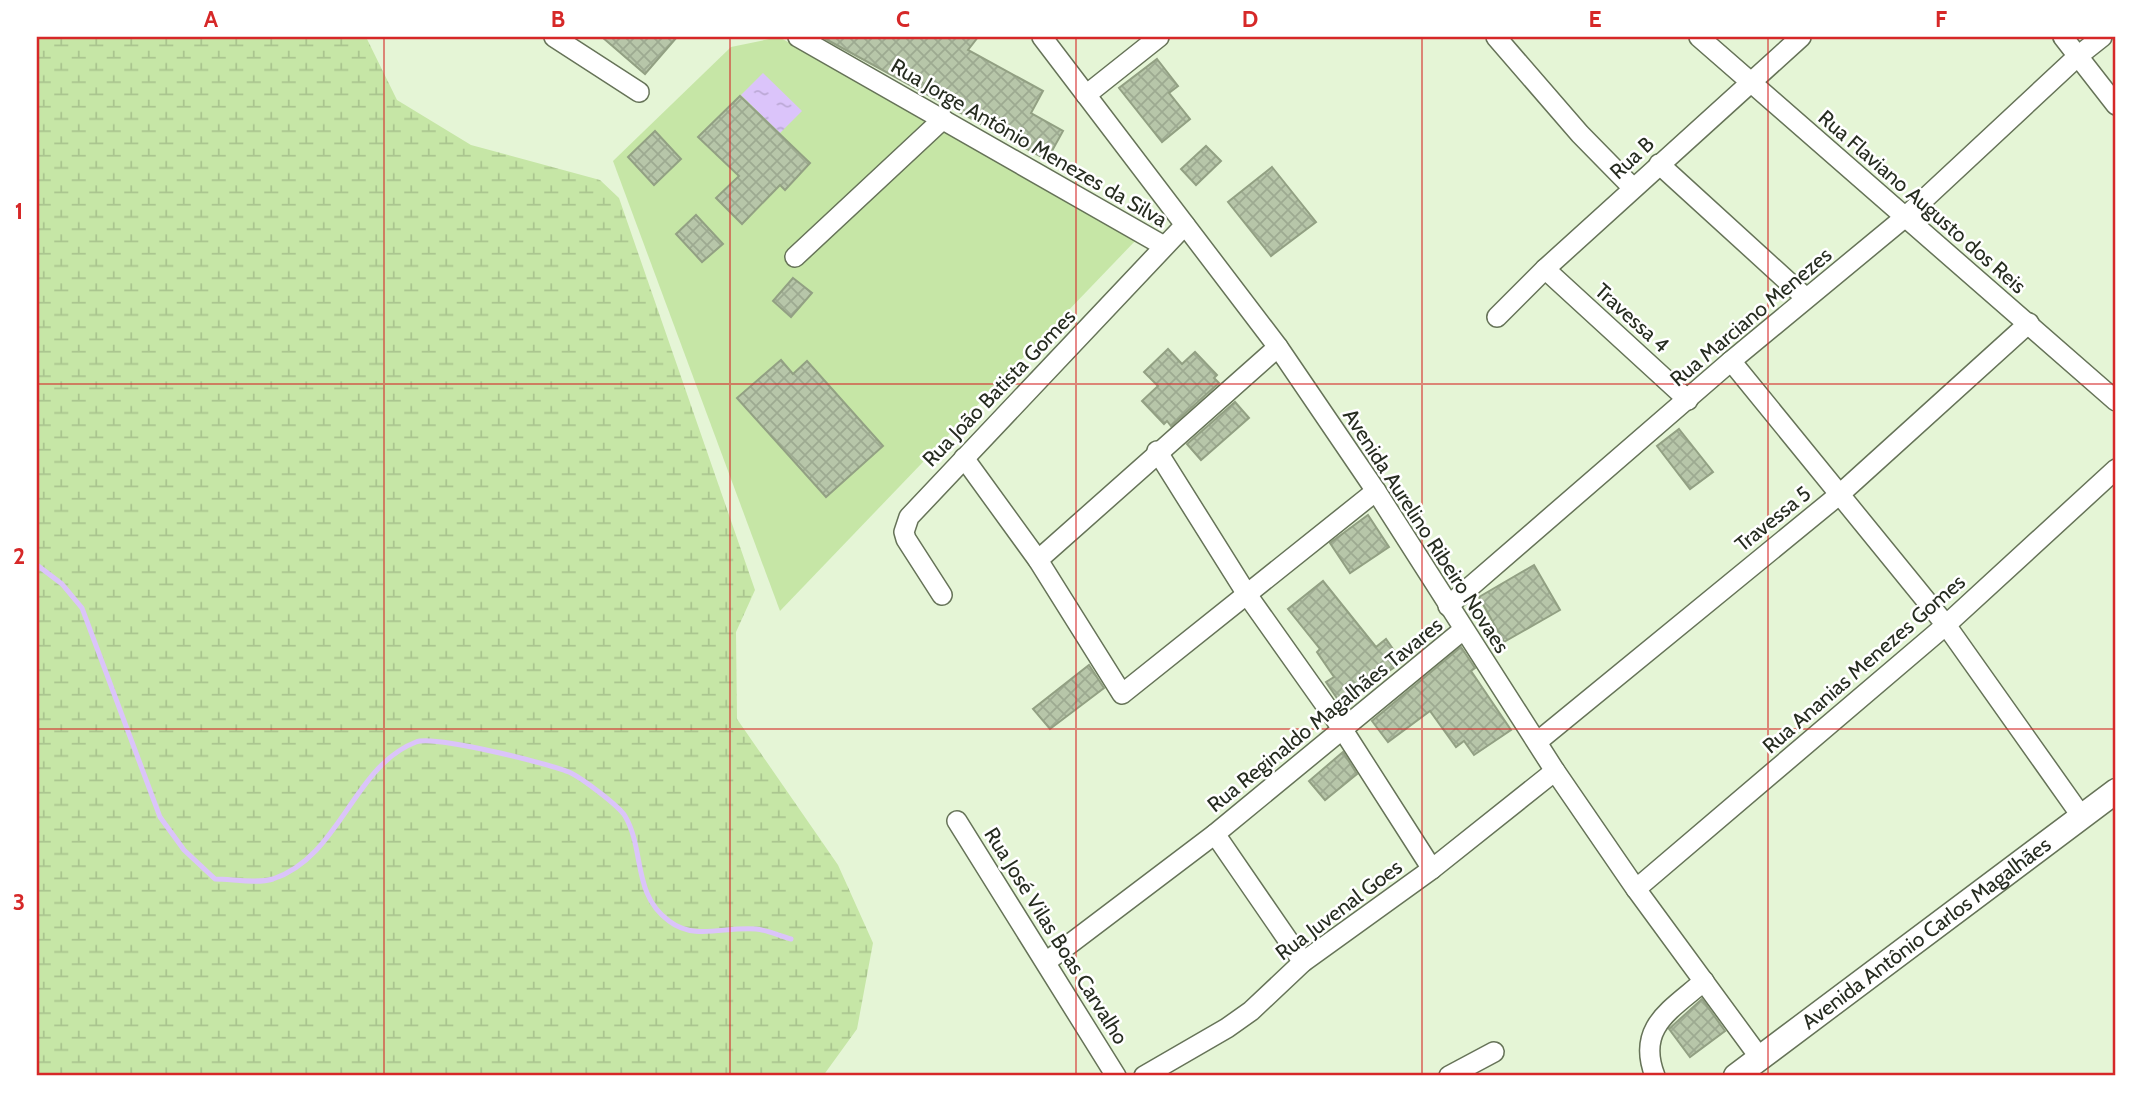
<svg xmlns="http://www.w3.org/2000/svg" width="2153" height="1113" font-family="Cabin,sans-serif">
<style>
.wetland{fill:url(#wetland-marsh)}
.pitch{fill:#c6e6a6}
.water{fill:url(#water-ripples)}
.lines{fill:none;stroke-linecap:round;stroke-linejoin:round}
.stream{stroke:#dbc4fa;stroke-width:5}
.building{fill:url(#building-cross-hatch);stroke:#92a083;stroke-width:2}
.minor-casing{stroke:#667358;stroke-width:22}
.major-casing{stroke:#667358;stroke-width:27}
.minor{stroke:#fff;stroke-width:19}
.major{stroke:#fff;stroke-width:24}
.grid{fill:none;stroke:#d62828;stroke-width:2;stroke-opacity:0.55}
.labels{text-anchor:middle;stroke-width:5;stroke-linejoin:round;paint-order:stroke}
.street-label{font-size:21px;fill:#262c20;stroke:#fff}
.neatline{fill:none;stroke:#d62828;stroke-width:2.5}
.grid-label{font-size:23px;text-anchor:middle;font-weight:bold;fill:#d62828}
</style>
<defs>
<pattern id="wetland-marsh" width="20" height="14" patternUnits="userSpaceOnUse" patternTransform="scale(1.75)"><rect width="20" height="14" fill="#c6e6a6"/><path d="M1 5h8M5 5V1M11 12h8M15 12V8" fill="none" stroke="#aac58f"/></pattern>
<pattern id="water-ripples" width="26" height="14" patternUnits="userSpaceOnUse" patternTransform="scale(1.75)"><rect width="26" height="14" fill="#dbc4fa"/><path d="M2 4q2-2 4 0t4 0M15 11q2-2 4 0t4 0" fill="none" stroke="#bca9d6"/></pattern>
<pattern id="building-cross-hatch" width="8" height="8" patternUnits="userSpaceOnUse" patternTransform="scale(1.75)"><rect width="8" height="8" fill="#b7c6a9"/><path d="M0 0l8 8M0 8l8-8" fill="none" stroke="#9daa91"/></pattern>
</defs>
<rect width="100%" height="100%" fill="#e5f5d6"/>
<polygon class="wetland" points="37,37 366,37 397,100 471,145 600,180 619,198 755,590 736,632 737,719 838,865 873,943 857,1029 823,1076 37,1076"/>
<polygon class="pitch" points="779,37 1137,239 780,611 613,161 731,47"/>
<polygon class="water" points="763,73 802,111 780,133 741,95"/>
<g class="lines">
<path class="stream" d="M37,565L62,584L82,608L160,817L184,850L215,879C232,879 257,884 273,879C341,856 353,766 416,742C434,735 552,764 571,773C583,779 619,806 625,816C645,850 632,894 669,921C695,941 725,926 756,929C767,930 780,936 791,939"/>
</g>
<g class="building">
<polygon points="602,37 677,37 645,74"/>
<polygon points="822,37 978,37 968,50 1043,91 1031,113 1063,131 1047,160"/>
<polygon points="1157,59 1178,86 1169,93 1190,119 1162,142 1119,88"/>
<polygon points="740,96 810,163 785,190 780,185 742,224 716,198 739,176 698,137"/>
<polygon points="655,131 681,159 654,185 628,157"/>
<polygon points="1206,146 1221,161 1196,185 1181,169"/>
<polygon points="1272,167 1316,222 1271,256 1228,202"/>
<polygon points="696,215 723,244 702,262 676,234"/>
<polygon points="793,278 812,293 791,317 773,301"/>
<polygon points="1168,349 1182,364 1195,352 1217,375 1214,378 1219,383 1171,426 1167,421 1164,424 1142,401 1158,386 1144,372"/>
<polygon points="781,360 793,374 807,361 883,446 826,497 737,398"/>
<polygon points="1235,402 1249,418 1201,460 1187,444"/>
<polygon points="1679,429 1713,472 1690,489 1657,446"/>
<polygon points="1368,515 1389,547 1350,573 1330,543"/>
<polygon points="1534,565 1560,610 1504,642 1479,597"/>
<polygon points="1323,581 1376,647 1386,639 1402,662 1341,704 1326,682 1334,677 1317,652 1320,649 1288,609"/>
<polygon points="1461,647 1475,668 1471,671 1511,730 1474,755 1464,741 1456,747 1430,711 1388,742 1372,721"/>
<polygon points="1089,665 1104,688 1050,729 1033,709"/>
<polygon points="1343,752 1357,774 1325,800 1309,781"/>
<polygon points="1702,999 1725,1031 1690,1057 1669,1029"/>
</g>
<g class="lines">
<defs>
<g id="minor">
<polyline points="554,37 639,92"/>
<polyline points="798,37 1164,246"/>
<polyline points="1042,37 1278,347 1376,491 1555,771 1636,889 1760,1058"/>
<polyline points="1496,37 1580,134 1633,188"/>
<polyline points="1699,37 2116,401"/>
<polyline points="2063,37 2116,105"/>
<polyline points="1086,95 1159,37"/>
<polyline points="1659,164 1806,298"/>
<polyline points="795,257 943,119"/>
<polyline points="1545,269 1688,400"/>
<polyline points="1497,317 1545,269 1801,37"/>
<polyline points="1731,361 1946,625 2082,817"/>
<polyline points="1157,451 1248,596 1343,730 1432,869"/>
<polyline points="964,458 1038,560 1122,694 1376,491"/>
<polyline points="1038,560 1278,347"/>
<polyline points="942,595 906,539 904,532 909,517 1185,225"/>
<polyline points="1448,606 1731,361 1904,218 2078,56 2102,37"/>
<polyline points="1537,742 1840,494 2029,323"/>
<polyline points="957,821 1116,1076"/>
<polyline points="1215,834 1303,962"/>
<polyline points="1636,889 1946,625 2116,469"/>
<polyline points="1046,962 1215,834 1463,630"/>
<polyline points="1144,1076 1227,1028 1251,1011 1303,962 1432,869 1555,771"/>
<polyline points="1449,1076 1494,1052"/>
<path d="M1655,1076C1636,1027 1671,1010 1704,981"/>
</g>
<g id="major">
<path id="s1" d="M1736,1076L2116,791"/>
</g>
</defs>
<use href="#minor" class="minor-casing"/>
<use href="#major" class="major-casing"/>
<use href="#minor" class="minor"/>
<use href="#major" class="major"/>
</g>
<path class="grid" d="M384,37V1076M730,37V1076M1076,37V1076M1422,37V1076M1768,37V1076M37,384H2116M37,729H2116"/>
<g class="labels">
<g class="street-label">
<text transform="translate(1029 143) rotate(30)" y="7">Rua Jorge Antônio Menezes da Silva</text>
<text transform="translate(1632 158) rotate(-43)" y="7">Rua B</text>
<text transform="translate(1922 202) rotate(41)" y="7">Rua Flaviano Augusto dos Reis</text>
<text transform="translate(1751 317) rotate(-40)" y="7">Rua Marciano Menezes</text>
<text transform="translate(1632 318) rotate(42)" y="7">Travessa 4</text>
<text transform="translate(999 388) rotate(-46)" y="7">Rua João Batista Gomes</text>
<text transform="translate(1773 519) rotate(-39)" y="7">Travessa 5</text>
<text transform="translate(1426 531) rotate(57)" y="7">Avenida Aurelino Ribeiro Novaes</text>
<text transform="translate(1864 664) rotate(-41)" y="7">Rua Ananias Menezes Gomes</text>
<text transform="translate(1325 715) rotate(-39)" y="7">Rua Reginaldo Magalhães Tavares</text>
<text transform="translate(1339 910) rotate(-37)" y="7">Rua Juvenal Goes</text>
<text dy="7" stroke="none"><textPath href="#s1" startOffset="238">Avenida Antônio Carlos Magalhães</textPath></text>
<text transform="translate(1056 936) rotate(58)" y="7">Rua José Vilas Boas Carvalho</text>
</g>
</g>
<rect width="2153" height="1113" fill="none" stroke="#ffffff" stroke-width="77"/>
<rect x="38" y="38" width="2076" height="1036" class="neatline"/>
<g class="grid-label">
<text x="211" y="27">A</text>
<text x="558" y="27">B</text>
<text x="903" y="27">C</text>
<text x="1250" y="27">D</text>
<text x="1595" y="27">E</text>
<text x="1941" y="27">F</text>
<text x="19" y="219">1</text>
<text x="19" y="564">2</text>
<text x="19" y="910">3</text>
</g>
</svg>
